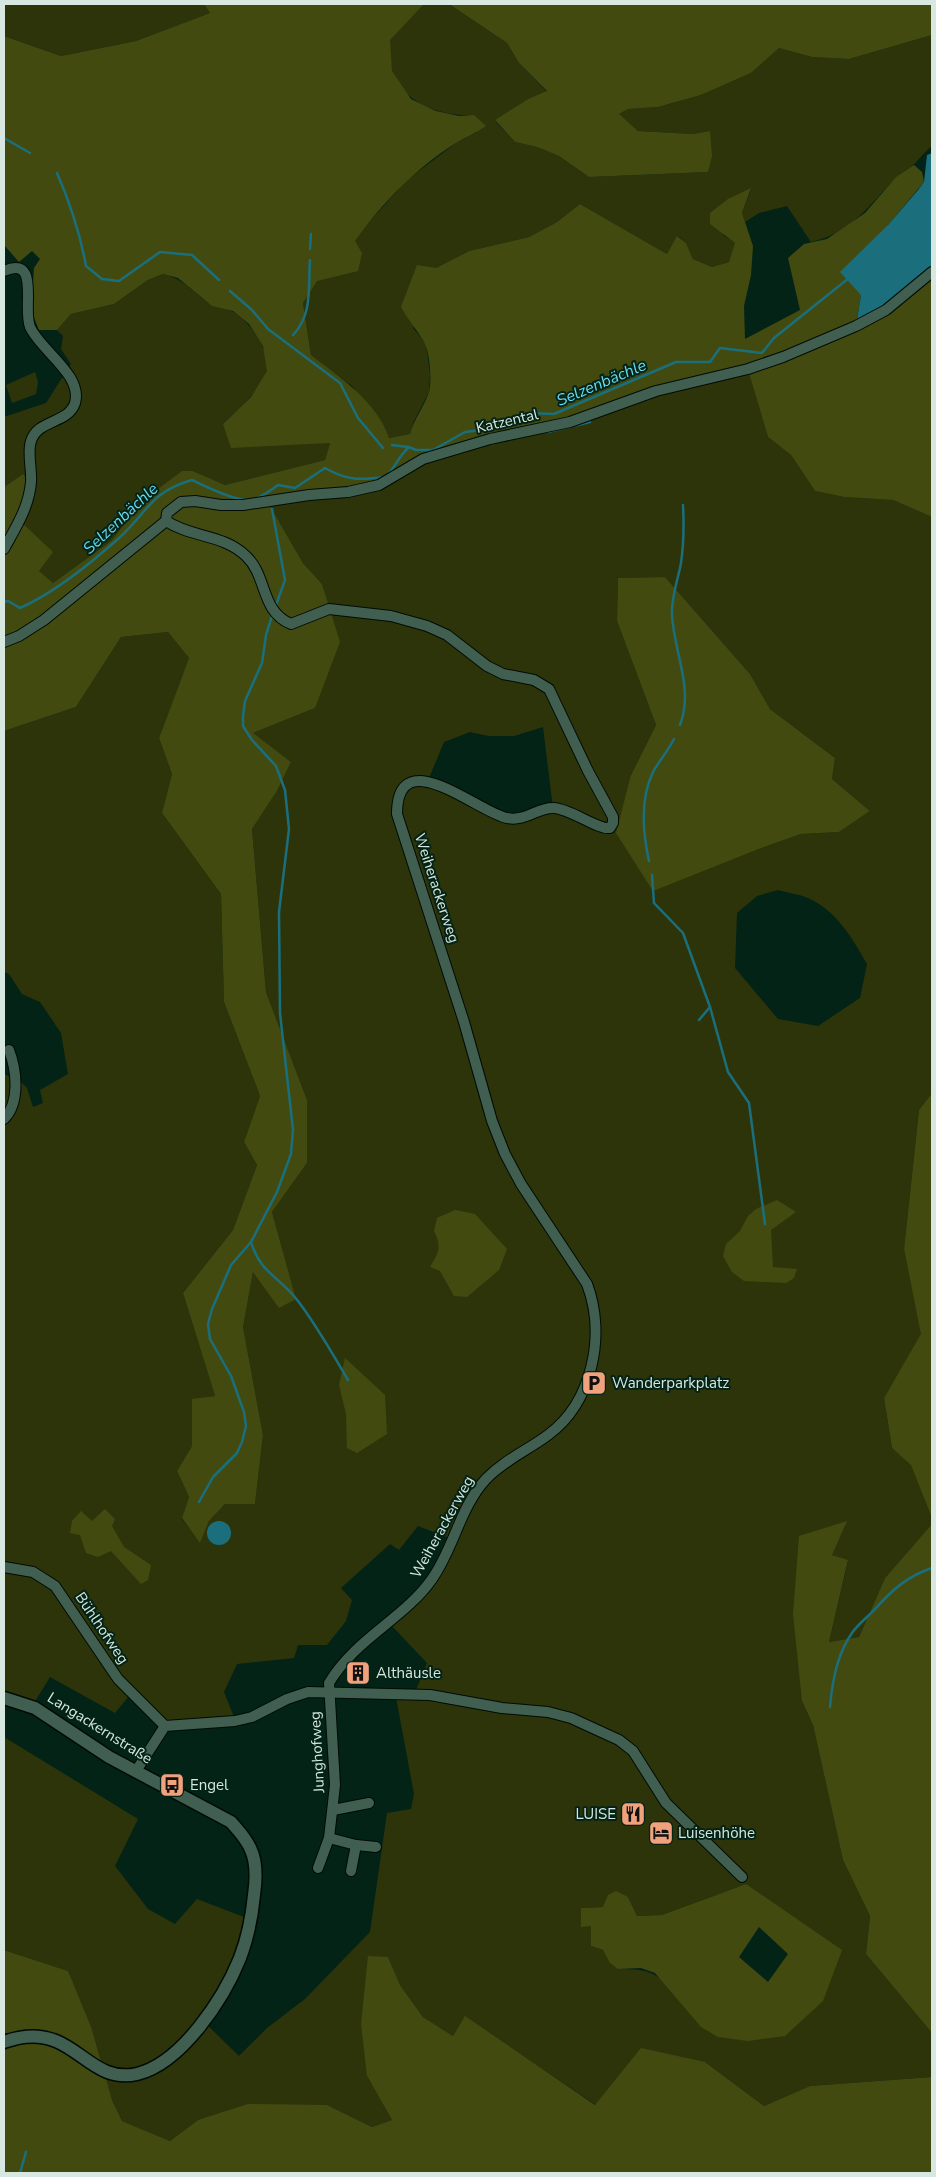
<svg xmlns="http://www.w3.org/2000/svg" width="936" height="2177" font-family="'Nunito Sans',sans-serif">
<style>
.green{fill:#2e340a;fill-rule:evenodd}
.forest{fill:#424a10;fill-rule:evenodd}
.water{fill:#1b6f7d}
.lines{fill:none;stroke-linecap:round;stroke-linejoin:round}
.stream{stroke:#1b6f7d;stroke-width:2.5}
.minor-casing{stroke:#000b04;stroke-width:12}
.tertiary-casing{stroke:#000b04;stroke-width:15}
.minor{stroke:#405f51;stroke-width:10}
.tertiary{stroke:#405f51;stroke-width:12}
.labels{text-anchor:middle;stroke-width:4;stroke-linejoin:round;paint-order:stroke}
.street-label{font-size:15px;fill:#d6e8df;stroke:#042317}
.poi-label{font-size:15px;fill:#d6e8df;stroke:#042317;text-anchor:start}
.water-label{font-size:16px;font-style:italic;fill:#65d9ef;stroke:#042317}
</style>
<rect width="100%" height="100%" fill="#042317"/>
<g class="green">
<polygon points="4,4 204,4 210,13 136,41 61,56 4,36"/>
<path d="M423,4H449L507,43L519,63L547,92L528,99L495,121L515,142L537,147L559,156L589,177L708,172L710,131L693,134L638,131L618,114L628,109L658,107L701,95L751,73L779,48L812,57L849,59L932,35V146C924,152 920,159 913,165C908,170 900,173 895,179C868,206 851,233 811,242L787,206L759,213L745,222L742,213L751,189L723,235L736,243L729,262L712,267L693,259L686,243L678,236L667,254L580,204L557,222L529,237L469,251L436,268L413,328L426,344L430,374L429,392L414,421L410,434L389,438L352,386L311,355L303,303L316,281L407,180L456,143L477,132L474,115C442,117 403,103 391,70C388,60 388,49 386,39Z"/>
<path d="M163,274C186,280 192,292 210,304C218,309 228,308 235,313C251,324 271,351 267,371C262,390 236,411 223,424L330,443L325,460L225,485L193,471L142,501L111,541L53,583L38,571L20,521L23,474L4,487V417L46,403L71,364L61,349L63,336L57,330L71,314L114,304L148,280Z"/>
<path d="M748,369L768,437L791,455L815,491L844,497L893,500L932,517V1093L919,1110L904,1249L922,1335L884,1398L892,1448L911,1464L932,1518V1524L885,1578L859,1637L829,1642L848,1561L832,1555L799,1536L802,1701L813,1725L843,1860L870,1916L866,1954L932,2033V2077L810,2086L764,2106L705,2062L596,2105L465,2017L453,2036L423,2017L400,1985L388,1957L367,2076L392,2120L372,2127L327,2105L198,2120L170,2141L122,2121L112,2100L68,1971L4,1950V1737L138,1819L115,1866L148,1909L175,1924L197,1899L249,1919L247,1934L203,2021L239,2056L267,2028L305,1999L370,1932L387,1813L411,1809L414,1794L396,1697L414,1695L427,1663L392,1626L406,1606L423,1591L452,1539L418,1526L399,1550L390,1544L341,1588L352,1600L346,1621L327,1645H298L294,1658L237,1664L224,1692L234,1717L166,1721L129,1696L115,1713L50,1677L31,1708L4,1706V1074L20,1081L27,1088L33,1107L43,1103L40,1090L68,1074L61,1033L40,1002L22,994L9,974L4,972V731L76,707L121,637L168,632L189,658L159,738L172,774L162,813L221,894L224,1002L260,1096L244,1142L257,1165L233,1230L183,1293L215,1396L192,1400V1446L177,1471L189,1497L182,1519L200,1542L209,1521L225,1504H255L263,1435L243,1327L253,1271L296,1299L272,1212L307,1163V1100L266,992L252,829L277,791L291,762L252,733L315,708L329,609L322,584L303,563L267,501L414,464ZM665,577L750,674L770,709L835,758L832,779L870,811L839,832L801,834L756,850L631,775L656,725L617,621L618,578ZM543,727L553,808L507,818L429,778L444,742L470,732L489,736H514ZM778,890C788,893 799,894 808,898C837,911 852,938 867,964L860,998L818,1026L778,1019L735,968L737,913L757,896ZM746,1884L823,2001L689,2011C660,1981 664,1968 618,1969L603,1950L591,1946V1926L581,1908L603,1907L628,1897L637,1916L662,1915Z"/>
<polygon points="35,372 38,382 36,394 12,403 6,385"/>
</g>
<g class="forest">
<path d="M204,4H424L390,40L392,71L411,99L436,111L459,116L474,115L486,126C476,133 466,137 456,143C416,168 382,203 355,241L362,253L358,271L317,281L303,303L311,355C339,376 378,403 389,438L410,434C414,419 424,407 429,392C432,381 430,352 424,342C417,330 408,320 401,307L417,265L436,268L469,251L529,237L557,222L580,204L667,254L677,236L686,243L693,259L712,267L729,262L735,243L710,224V213L728,199L751,188L742,213L753,246L751,275L744,306L745,339L800,310L788,258L804,244L827,239L865,213L896,177L914,165L922,172L924,182L888,225L861,295L856,325L932,272V517L893,500L844,497L815,491L791,455L768,437L748,370L438,455L379,485L267,501L303,563L322,584L340,642L315,708L253,733L291,762L277,791L252,829L266,992L307,1100V1163L272,1212L296,1299L279,1308L253,1272L243,1327L263,1435L255,1504H225L209,1521L200,1543L182,1518L189,1497L177,1471L192,1446V1399L215,1396L183,1293L233,1230L257,1165L244,1142L260,1096L224,1002L221,894L162,813L172,774L159,738L189,658L168,632L121,637L76,707L4,731V487L23,474L30,484L19,520L53,552L39,571L53,583L111,541L142,501L182,471H193L225,485L325,460L330,443L231,448L223,424L251,397L267,371L263,346L249,324L233,311L212,306L178,278L163,274L148,280L114,304L71,314L57,330H39L31,310L34,268L40,259L32,251L19,262L4,245V36L61,56L136,41L210,13Z"/>
<polygon points="449,4 932,4 932,35 849,59 812,57 779,48 751,73 701,95 658,107 628,109 619,114 638,131 693,134 710,131 712,156 708,172 589,177 559,156 537,147 515,142 495,120 528,99 547,91 519,63 507,43"/>
<polygon points="665,577 750,674 770,709 835,758 832,779 870,811 839,832 801,834 756,850 653,891 616,833 631,775 656,725 617,621 618,578"/>
<polygon points="932,1093 932,1518 911,1465 892,1448 884,1398 921,1334 904,1249 919,1110"/>
<polygon points="777,1200 796,1212 771,1230 773,1267 797,1269 794,1278 786,1283 744,1281 732,1272 723,1256 726,1244 740,1231 748,1216 756,1209"/>
<path d="M455,1210L475,1214L507,1249L499,1270L467,1297L454,1296L440,1271L430,1267C439,1253 442,1246 434,1231L437,1218Z"/>
<polygon points="345,1358 385,1395 387,1434 357,1453 347,1448 346,1414 339,1385"/>
<polygon points="105,1509 115,1519 112,1526 124,1547 151,1565 148,1580 141,1584 111,1551 98,1557 86,1553 80,1535 70,1533 72,1521 81,1511 92,1521"/>
<polygon points="847,1521 832,1555 848,1560 829,1642 859,1637 885,1578 932,1524 932,2033 866,1954 870,1916 843,1860 813,1725 802,1701 793,1614 799,1536"/>
<path d="M746,1884L842,1950L823,2001L785,2036L748,2041L718,2037L701,2027L655,1973L641,1968L618,1969L610,1963L603,1950L591,1946V1926L581,1927V1908L603,1907L608,1895L616,1891L628,1897L637,1916L662,1915ZM759,1927L788,1954L768,1982L739,1957Z"/>
<polygon points="4,1950 68,1971 91,2027 112,2100 122,2121 170,2141 198,2120 248,2104 327,2105 372,2127 392,2120 367,2076 361,2024 368,1956 388,1957 400,1985 423,2017 453,2036 465,2016 595,2105 641,2048 705,2062 764,2106 810,2086 932,2077 932,2173 4,2173"/>
</g>
<g class="water">
<polygon points="932,153 932,272 856,326 861,295 840,272 888,225 918,190 924,182 927,155"/>
<circle cx="219" cy="1533" r="12"/>
</g>
<g class="lines">
<g class="stream">
<polyline points="4,138 30,153"/>
<path d="M57,173C70,203 80,233 86,266L102,279L119,281L160,252L192,255L219,280"/>
<polyline points="310,249 311,234"/>
<polyline points="230,291 252,310 268,329 340,383 358,418 383,448"/>
<path d="M293,335C313,314 308,287 310,260"/>
<polyline points="548,432 590,422"/>
<polyline points="392,445 408,447"/>
<polyline points="272,509 285,580 275,608"/>
<path d="M4,602L8,601L20,608C56,592 90,564 119,538C148,512 150,492 192,480C205,486 236,502 251,500C261,498 270,491 278,485L295,488L325,468C348,481 359,480 386,477C395,467 399,456 409,447L416,450H433L465,432L504,427L529,413L554,414L676,362H710L720,348L762,353L774,338L849,278"/>
<path d="M680,725C694,688 674,653 672,615C671,597 678,580 681,563C684,543 684,525 683,505"/>
<path d="M649,861C643,834 640,799 653,772C659,761 668,751 674,739"/>
<polyline points="652,875 654,903 683,933 710,1007 728,1072 749,1103 765,1224"/>
<polyline points="699,1020 710,1007"/>
<path d="M251,1242C260,1273 280,1277 298,1301C317,1326 332,1353 348,1380"/>
<polyline points="199,1502 213,1477 237,1453 242,1442 246,1426 244,1412 231,1376 210,1339 208,1324 212,1309 231,1265 251,1242 277,1192 291,1154 293,1130 280,1013 279,912 289,829 285,790 276,766 252,740 243,726 243,716 245,701 262,663 266,635 273,613"/>
<path d="M830,1707C832,1682 837,1654 852,1633C859,1623 869,1616 876,1608C893,1589 908,1576 932,1568"/>
<polyline points="20,2173 26,2152"/>
</g>
<defs>
<g id="minor">
<path d="M4,271C41,255 22,308 30,327C41,351 83,375 75,403C68,424 38,419 31,441C27,453 32,469 31,482C29,507 16,527 4,549"/>
<path d="M166,521C192,538 223,534 246,556C268,577 260,611 291,624L329,609L391,616L427,626L447,635L487,666L503,674L534,680L549,689L588,771L613,817V823L610,828C598,830 571,809 554,808C537,807 526,822 507,818C479,813 397,740 397,814L464,1022L492,1121L505,1154L521,1184L587,1284C606,1334 593,1402 548,1435C528,1450 504,1460 486,1479C460,1507 454,1548 432,1579C405,1618 355,1639 329,1683L335,1785L329,1838L318,1868"/>
<polyline points="166,521 167,513 181,502 195,501 221,505 243,505 309,495 348,492 379,485 423,459 490,439 570,422 656,391 748,369 783,357 856,326 886,310 932,272"/>
<polyline points="4,642 19,636 44,620 166,521"/>
<path d="M4,1119C20,1103 17,1071 9,1050"/>
<polyline points="4,1567 33,1572 55,1586 118,1679 165,1726"/>
<polyline points="136,1771 165,1726 235,1721 252,1717 287,1699 308,1692 430,1695 502,1708 548,1712 571,1718 619,1740 633,1751 666,1803 742,1877"/>
<polyline points="333,1810 369,1803"/>
<polyline points="329,1838 356,1845 376,1847"/>
<polyline points="351,1871 356,1845"/>
</g>
<path id="tertiary" d="M4,1698L35,1708L109,1757L231,1822C238,1830 247,1839 251,1850C257,1863 256,1881 254,1895C252,1916 248,1937 240,1958C224,1998 182,2063 137,2074C101,2082 85,2053 56,2041C39,2034 20,2036 4,2042"/>
</defs>
<use href="#minor" class="minor-casing"/>
<use href="#tertiary" class="tertiary-casing"/>
<use href="#minor" class="minor"/>
<use href="#tertiary" class="tertiary"/>
</g>
<defs>
<symbol id="parking-square" viewBox="-11 -11 22 22"><rect x="-9" y="-9" width="18" height="18" rx="4" fill="#f1a17c" stroke="#042317"/><path d="M-3.5-5.5H1a3.5 3.5 0 0 1 0 7H-1V5.5H-3.5ZM-1-3.4V-.6H.8a1.4 1.4 0 0 0 0-2.8Z" fill="#111"/></symbol>
<symbol id="building-square" viewBox="-11 -11 22 22"><rect x="-9" y="-9" width="18" height="18" rx="4" fill="#f1a17c" stroke="#042317"/><path d="M-4-6H4V6H1V3H-1V6H-4ZM-2.5-4.3h1.7v1.8h-1.7ZM.8-4.3h1.7v1.8H.8ZM-2.5-1h1.7V.8h-1.7ZM.8-1h1.7V.8H.8Z" fill="#111"/></symbol>
<symbol id="bus-square" viewBox="-11 -11 22 22"><rect x="-9" y="-9" width="18" height="18" rx="4" fill="#f1a17c" stroke="#042317"/><path d="M-5-6H5V4H4V6H2V4H-2V6H-4V4H-5ZM-3.5-4V0h7V-4ZM-3.5 1.2v1.5H-2V1.2ZM2 1.2v1.5H3.5V1.2Z" fill="#111"/></symbol>
<symbol id="restaurant-square" viewBox="-11 -11 22 22"><rect x="-9" y="-9" width="18" height="18" rx="4" fill="#f1a17c" stroke="#042317"/><path d="M-5-6h1v4h1v-4h1v4h1v-4h1v5L-1.5 .5V6h-2V.5L-5-1ZM5-6V6H3V1.5H1.5Q1.5-4 5-6Z" fill="#111"/></symbol>
<symbol id="hotel-square" viewBox="-11 -11 22 22"><rect x="-9" y="-9" width="18" height="18" rx="4" fill="#f1a17c" stroke="#042317"/><path d="M-6-4.5h1.5V1H6V5H4.5V3h-9V5H-6ZM-4 0a1.8 1.8 0 1 1 3.6 0ZM.5 0V-2.5h3Q6-2.5 6 0Z" fill="#111"/></symbol>
</defs>
<g fill-rule="evenodd">
<use href="#parking-square" x="580" y="1369" width="28" height="28"/>
<use href="#building-square" x="344" y="1659" width="28" height="28"/>
<use href="#bus-square" x="158" y="1771" width="28" height="28"/>
<use href="#restaurant-square" x="619" y="1800" width="28" height="28"/>
<use href="#hotel-square" x="647" y="1819" width="28" height="28"/>
</g>
<g class="labels">
<g class="street-label">
<text transform="translate(507 421) rotate(-13)" y="5">Katzental</text>
<text transform="translate(437 888) rotate(72)" y="5">Weiherackerweg</text>
<text transform="translate(442 1527) rotate(-61)" y="5">Weiherackerweg</text>
<text transform="translate(102 1628) rotate(56)" y="5">Bühlhofweg</text>
<text transform="translate(100 1728) rotate(32)" y="5">Langackernstraße</text>
<text transform="translate(317 1752) rotate(-93)" y="5">Junghofweg</text>
</g>
<g class="poi-label">
<text x="612" y="1388">Wanderparkplatz</text>
<text x="376" y="1678">Althäusle</text>
<text x="190" y="1790">Engel</text>
<text x="616" y="1819" text-anchor="end">LUISE</text>
<text x="678" y="1838">Luisenhöhe</text>
</g>
<g class="water-label">
<text transform="translate(601 382) rotate(-23)" y="6">Selzenbächle</text>
<text transform="translate(120 518) rotate(-43)" y="6">Selzenbächle</text>
</g>
</g>
<rect width="936" height="2177" fill="none" stroke="#d6e8df" stroke-width="10"/>
</svg>
